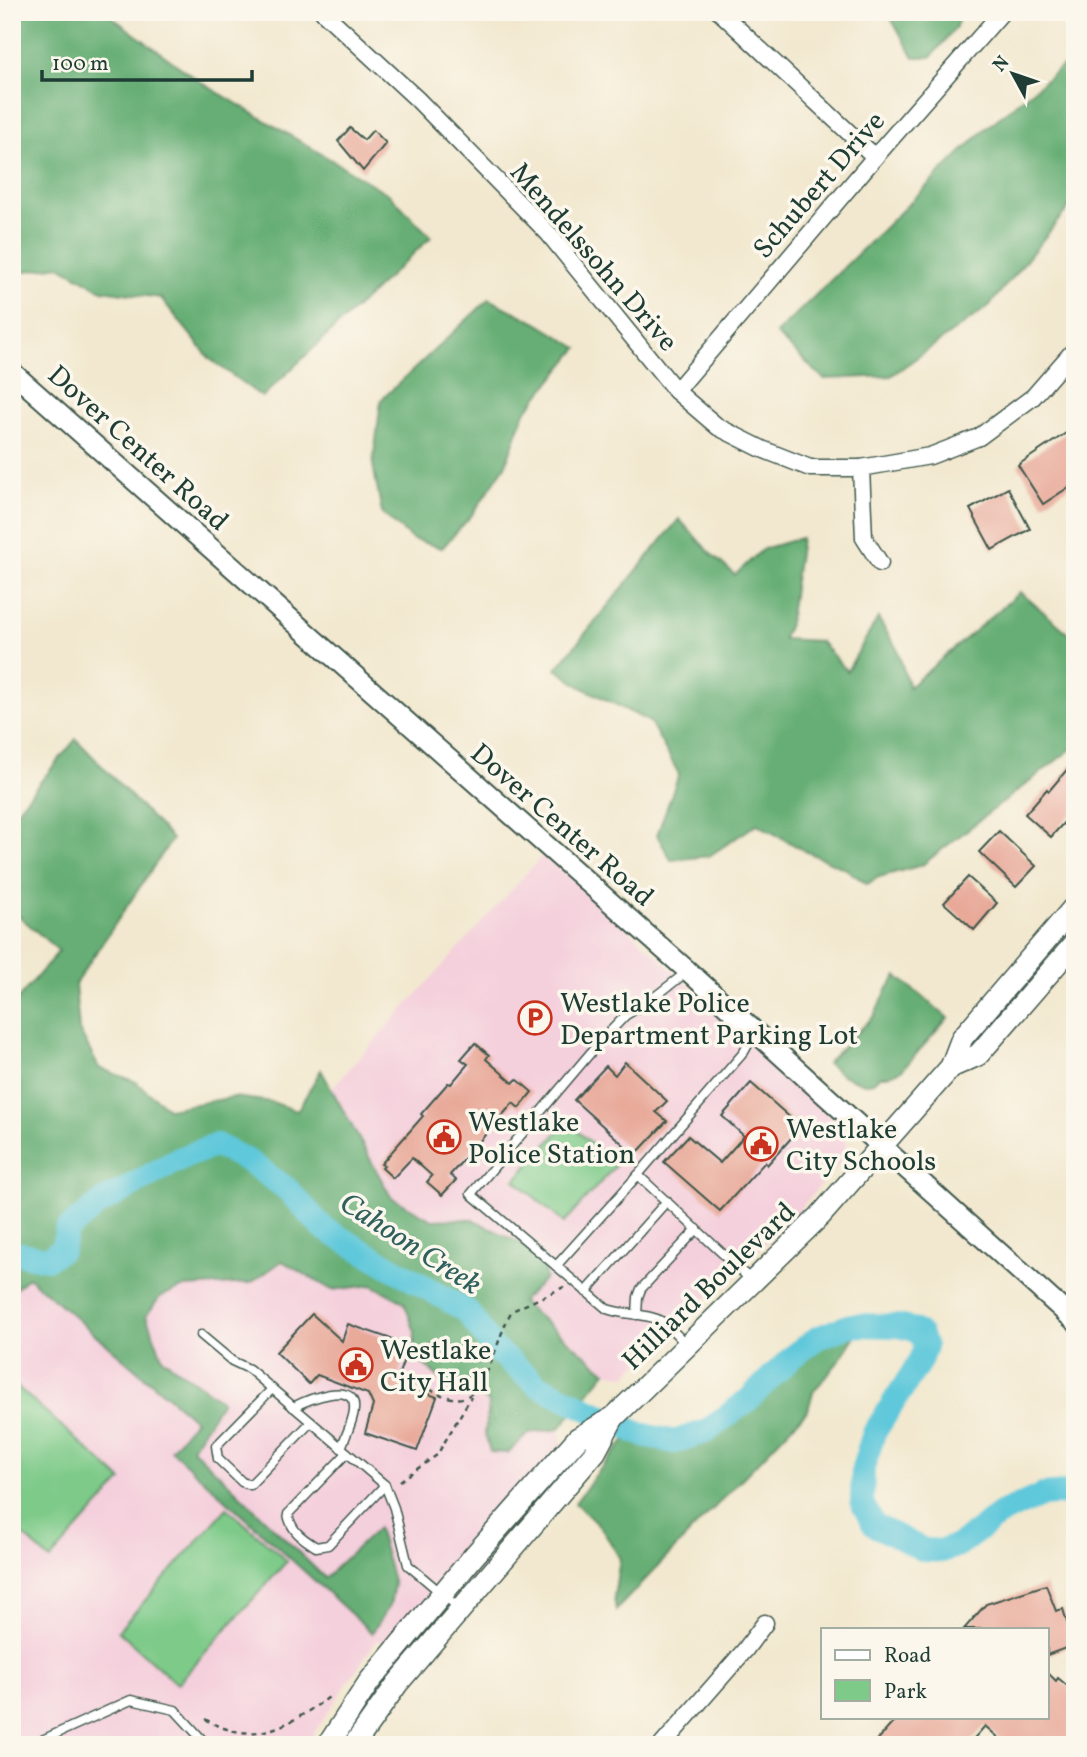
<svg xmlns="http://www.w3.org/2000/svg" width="1087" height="1757" font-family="Vollkorn,serif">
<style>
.built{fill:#f4cfdc}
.green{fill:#7eca89;stroke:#4e845e;stroke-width:2}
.forest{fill:#66ae75;stroke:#427654;stroke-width:2}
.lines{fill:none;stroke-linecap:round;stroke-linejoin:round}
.river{stroke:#5fc8da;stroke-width:24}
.building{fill:#e8a999}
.service-casing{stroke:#3f574b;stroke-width:11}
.minor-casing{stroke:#3f574b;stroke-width:19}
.tertiary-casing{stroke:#3f574b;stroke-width:23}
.secondary-casing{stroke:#3f574b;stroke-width:24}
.path{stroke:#3f574b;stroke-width:2.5;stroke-dasharray:5 5;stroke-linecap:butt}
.service{stroke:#fff;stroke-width:8}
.minor{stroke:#fff;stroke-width:16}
.tertiary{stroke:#fff;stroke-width:19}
.secondary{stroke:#fff;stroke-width:21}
.labels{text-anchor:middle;stroke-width:7;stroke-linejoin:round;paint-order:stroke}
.street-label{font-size:28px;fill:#1f3d34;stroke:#fbf7ec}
.poi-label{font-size:28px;fill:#1f3d34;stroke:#fbf7ec;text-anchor:start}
.water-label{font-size:30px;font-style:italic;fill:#2f605e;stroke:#fbf7ec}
</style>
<rect width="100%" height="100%" fill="#fbf7ec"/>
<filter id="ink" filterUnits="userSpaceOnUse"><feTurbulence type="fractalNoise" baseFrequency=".0143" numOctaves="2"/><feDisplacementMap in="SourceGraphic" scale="14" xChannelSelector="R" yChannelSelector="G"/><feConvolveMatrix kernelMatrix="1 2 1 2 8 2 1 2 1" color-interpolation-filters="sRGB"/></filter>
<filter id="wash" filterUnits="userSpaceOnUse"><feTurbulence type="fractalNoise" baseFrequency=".00686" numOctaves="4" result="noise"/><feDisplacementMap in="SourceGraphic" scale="28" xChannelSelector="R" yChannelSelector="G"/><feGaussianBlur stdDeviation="1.57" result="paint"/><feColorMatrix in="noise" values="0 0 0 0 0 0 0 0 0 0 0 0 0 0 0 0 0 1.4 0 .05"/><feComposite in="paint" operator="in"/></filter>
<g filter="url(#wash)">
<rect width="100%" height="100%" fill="#f2e8cf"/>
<g class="built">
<polygon points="545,853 815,1100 845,1133 846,1155 793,1217 641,1359 627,1376 606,1372 520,1302 472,1219 432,1220 391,1197 331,1089"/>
<polygon points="282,1260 332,1290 372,1285 404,1302 415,1332 414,1356 448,1385 465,1388 489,1402 485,1433 508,1453 529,1433 559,1429 562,1444 386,1646 377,1639 306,1745 12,1745 12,1292 27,1276 196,1420 222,1401 163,1359 146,1316 161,1296 185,1287 251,1283"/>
</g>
<g class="green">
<polygon points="567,1122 616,1165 564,1223 515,1180"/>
<polygon points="12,1382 122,1480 50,1560 12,1525"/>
<polygon points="227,1508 287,1561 177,1684 118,1631"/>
</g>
<g class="forest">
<polygon points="12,12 105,12 199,81 390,195 431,237 262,397 210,359 161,298 102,290 60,266 12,273"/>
<polygon points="887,12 961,12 955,29 931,57 914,57"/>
<polygon points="1075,56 1075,200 989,306 891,376 824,379 776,334 984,130"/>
<polygon points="489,299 537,323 578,348 525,412 505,466 472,515 442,548 412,539 382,513 373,465 381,400"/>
<polygon points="679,519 711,554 735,575 763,549 801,538 789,624 783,639 820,641 847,671 878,618 897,649 909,687 1020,592 1075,639 1075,746 922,865 879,877 867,884 846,869 805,851 757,824 709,856 671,860 657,835 679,774 650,722 581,687 556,669"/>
<polygon points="76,739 172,839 75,984 79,1030 99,1068 134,1081 169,1109 234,1097 272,1102 297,1111 321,1070 391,1197 432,1220 472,1219 540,1253 546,1278 521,1302 606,1372 559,1429 529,1433 508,1453 490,1452 485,1433 489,1402 465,1388 448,1385 414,1356 415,1332 404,1302 372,1285 332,1290 282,1261 251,1283 185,1287 161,1296 146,1316 163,1359 222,1401 192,1448 325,1578 378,1528 394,1584 390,1605 372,1633 171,1450 195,1420 28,1277 12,1292 12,1006 59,951 12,910 12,816"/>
<polygon points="897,976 948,1018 902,1070 888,1076 880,1076 873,1082 864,1084 842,1075 827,1063 874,1016 888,988"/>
<polygon points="851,1325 858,1331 839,1361 813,1392 808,1410 616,1610 614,1597 620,1559 603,1530 575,1503 602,1467 627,1438 640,1434 674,1442 707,1431 748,1400 792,1357 817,1338"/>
</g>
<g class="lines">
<polyline class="river" points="12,1252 47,1259 62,1249 67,1230 99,1204 179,1159 216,1145 248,1161 287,1189 323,1228 467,1311 493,1348 539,1386 640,1434 674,1442 707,1431 748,1400 792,1357 817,1338 851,1325 897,1326 912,1329 921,1335 925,1347 920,1361 874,1433 863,1468 862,1503 874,1525 924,1550 942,1551 959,1545 1000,1514 1043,1495 1075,1492"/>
</g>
<g id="blocks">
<g class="building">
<polygon points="350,128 364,140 373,130 386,143 363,171 338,141"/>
<polygon points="1075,427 1075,483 1043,504 1018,465"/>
<polygon points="1008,488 1030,529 992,550 970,509"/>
<polygon points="1075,760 1075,810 1051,837 1025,814 1047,789 1049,791"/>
<polygon points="999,831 1036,866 1016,887 979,852"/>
<polygon points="968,877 997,903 974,930 944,903"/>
<polygon points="475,1043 489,1055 486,1059 513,1083 517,1079 532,1092 519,1108 513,1103 450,1175 456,1180 442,1195 427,1182 432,1176 412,1158 393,1178 382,1168 384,1166 381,1164 423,1116 421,1114 448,1083 451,1084 468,1064 461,1059"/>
<polygon points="625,1062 667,1101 656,1112 667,1121 635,1155 574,1100 606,1066 615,1075"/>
<polygon points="751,1083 801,1127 767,1165 765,1162 720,1211 664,1162 688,1136 720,1163 744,1136 722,1116"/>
<polygon points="312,1314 342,1341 348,1324 409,1345 396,1382 437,1397 417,1451 365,1433 373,1405 368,1394 317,1375 309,1384 276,1352"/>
<polygon points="1046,1585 1056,1611 1063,1609 1074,1645 1047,1655 1047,1629 964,1629 986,1604"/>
<polygon points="1047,1672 1056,1681 1058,1678 1071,1689 1069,1692 1075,1697 1075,1739 1069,1745 1007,1745 985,1726 968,1745 873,1745 898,1717 1047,1717"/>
</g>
</g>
</g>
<g filter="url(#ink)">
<use href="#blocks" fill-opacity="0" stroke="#3f574b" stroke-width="2"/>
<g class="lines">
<defs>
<g id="service">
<polyline points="638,1175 744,1052 755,1032"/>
<polyline points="556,1266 638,1175 751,1280"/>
<polyline points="586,1292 667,1201"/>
<polyline points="637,1315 638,1297 641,1289 697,1229"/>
<polyline points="201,1335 232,1361 249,1369 385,1485 394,1508 408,1565 460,1609"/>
<path d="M687,1345C678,1337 668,1323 657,1319C641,1313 623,1315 607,1309L471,1194L598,1044L626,1015L648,1002L688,971"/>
<polyline points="272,1389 216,1446 218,1459 242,1482 250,1485 311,1422"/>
<path d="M293,1407C305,1401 357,1378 354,1410C353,1422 345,1437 341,1448"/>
<path d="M347,1453L288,1514C291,1531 302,1538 316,1547L328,1545L385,1485"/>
<polyline points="31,1745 131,1700 175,1710 207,1745"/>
</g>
<g id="minor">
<polyline points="323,12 417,99 548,233 676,391 718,427 762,449 810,468 861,468 930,456 979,437 1033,397 1075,349"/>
<polyline points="720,12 875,157"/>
<polyline points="676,391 875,157 1002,12"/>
<polyline points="861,468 864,538 880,563"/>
<polyline points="662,1745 745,1650 765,1623"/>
</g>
<polyline id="tertiary" points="12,372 688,971 1075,1321"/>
<g id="secondary">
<polyline points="951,1067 978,1055 1075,943"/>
<polyline points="328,1745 369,1682 473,1557 578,1438 614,1417 820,1216 951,1067 962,1038 1075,906"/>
<polyline points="354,1745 397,1684 595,1452 613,1418"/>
</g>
</defs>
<use href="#service" class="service-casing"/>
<use href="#minor" class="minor-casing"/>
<use href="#tertiary" class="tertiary-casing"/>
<use href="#secondary" class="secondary-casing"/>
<g class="path">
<path d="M401,1382C421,1380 432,1394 452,1398C488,1406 496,1334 512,1311L564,1287"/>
<polyline points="400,1481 437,1455 471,1397"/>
<path d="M205,1719C255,1749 291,1724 332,1695"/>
</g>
<use href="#service" class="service"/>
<use href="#minor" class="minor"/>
<use href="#tertiary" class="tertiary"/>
<use href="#secondary" class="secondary"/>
</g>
</g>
<defs>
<symbol id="parking-ring" viewBox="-11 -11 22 22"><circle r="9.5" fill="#fbf7ec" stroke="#c8321e" stroke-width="1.5"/><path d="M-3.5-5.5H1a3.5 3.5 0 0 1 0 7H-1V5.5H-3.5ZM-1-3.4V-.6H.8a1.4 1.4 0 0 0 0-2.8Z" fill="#c8321e"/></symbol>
<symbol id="civic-ring" viewBox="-11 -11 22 22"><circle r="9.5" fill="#fbf7ec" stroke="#c8321e" stroke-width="1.5"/><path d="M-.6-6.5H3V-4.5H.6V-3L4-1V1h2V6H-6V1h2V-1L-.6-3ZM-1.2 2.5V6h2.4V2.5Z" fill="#c8321e"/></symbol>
</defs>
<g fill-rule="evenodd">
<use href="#parking-ring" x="516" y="999" width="38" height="38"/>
<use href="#civic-ring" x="425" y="1118" width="38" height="38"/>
<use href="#civic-ring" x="742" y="1125" width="38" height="38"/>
<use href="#civic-ring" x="337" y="1346" width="38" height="38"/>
</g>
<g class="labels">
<g class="street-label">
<text transform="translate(818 184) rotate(-49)" y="10">Schubert Drive</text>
<text transform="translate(595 256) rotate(49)" y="10">Mendelssohn Drive</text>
<text transform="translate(139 447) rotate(42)" y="10">Dover Center Road</text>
<text transform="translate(563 824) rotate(41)" y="10">Dover Center Road</text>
<text transform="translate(708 1285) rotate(-44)" y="10">Hilliard Boulevard</text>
</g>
<g class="poi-label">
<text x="560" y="1012">Westlake Police<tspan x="560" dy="32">Department Parking Lot</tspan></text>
<text x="468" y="1131">Westlake<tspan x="468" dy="32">Police Station</tspan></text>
<text x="786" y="1138">Westlake<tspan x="786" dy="32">City Schools</tspan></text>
<text x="380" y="1359">Westlake<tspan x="380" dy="32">City Hall</tspan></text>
</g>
<g class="water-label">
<text transform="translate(411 1243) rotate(33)" y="10">Cahoon Creek</text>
</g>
</g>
<rect width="1087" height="1757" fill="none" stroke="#fbf7ec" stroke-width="42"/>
<rect x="821" y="1628" width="228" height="91" fill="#fbf7ec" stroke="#a3ada2" stroke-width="2"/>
<rect x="835" y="1650" width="35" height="10" fill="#ffffff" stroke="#a3ada2" stroke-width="2"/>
<text x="884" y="1662" font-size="21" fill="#1f3d34">Road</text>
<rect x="835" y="1680" width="35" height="21" fill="#7eca89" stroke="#a3ada2" stroke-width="2"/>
<text x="884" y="1698" font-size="21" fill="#1f3d34">Park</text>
<g transform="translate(1013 74) rotate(310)" stroke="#fbf7ec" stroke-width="5" paint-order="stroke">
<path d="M0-5L12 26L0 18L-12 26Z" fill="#1f3d34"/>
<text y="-10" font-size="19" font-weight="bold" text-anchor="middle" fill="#1f3d34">N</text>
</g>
<path d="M42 70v10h210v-10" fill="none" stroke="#1f3d34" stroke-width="3.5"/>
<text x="52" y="70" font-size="21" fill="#1f3d34" stroke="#fbf7ec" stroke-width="5" paint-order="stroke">100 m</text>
</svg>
